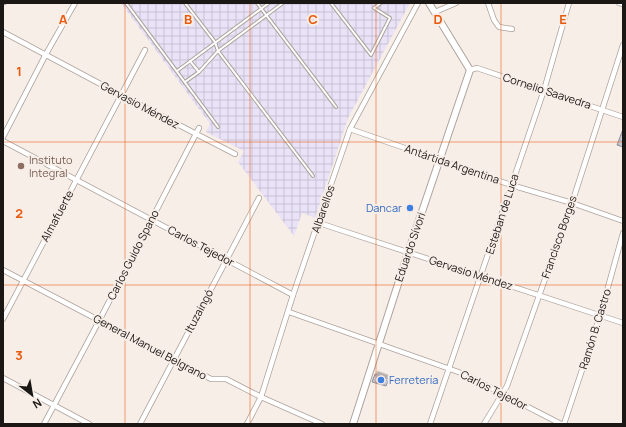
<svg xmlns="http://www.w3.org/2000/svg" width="626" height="427" font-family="Manrope,sans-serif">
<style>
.industrial{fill:url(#industrial-grid)}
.building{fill:url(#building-back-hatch);stroke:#90919b;filter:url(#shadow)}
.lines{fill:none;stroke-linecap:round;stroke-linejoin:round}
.lane-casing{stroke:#ada39d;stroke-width:4}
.street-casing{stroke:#ada39d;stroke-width:6}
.secondary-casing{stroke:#ada39d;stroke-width:8}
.lane{stroke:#fff;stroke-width:2}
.street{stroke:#fff;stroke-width:4.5}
.secondary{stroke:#fff;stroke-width:6}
.rail-casing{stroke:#4d4845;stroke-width:3}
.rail{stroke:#f8eee8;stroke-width:1.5;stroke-dasharray:4.5;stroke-linecap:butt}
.grid{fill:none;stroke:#e8590c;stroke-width:1;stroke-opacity:0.55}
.education-dot{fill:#8d6e63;stroke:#f8eee8;stroke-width:1.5}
.shop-dot{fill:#3f7fe0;stroke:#f8eee8;stroke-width:1.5}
.labels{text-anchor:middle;stroke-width:4;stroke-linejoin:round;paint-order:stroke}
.street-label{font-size:11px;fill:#1b1715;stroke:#f8eee8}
.education-label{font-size:11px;fill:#785e54;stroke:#f8eee8;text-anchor:start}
.shop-label{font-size:11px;fill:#366cbe;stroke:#f8eee8;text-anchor:end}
.grid-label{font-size:13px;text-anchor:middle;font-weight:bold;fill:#e8590c;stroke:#f8eee8;stroke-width:4;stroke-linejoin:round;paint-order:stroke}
</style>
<defs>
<pattern id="industrial-grid" width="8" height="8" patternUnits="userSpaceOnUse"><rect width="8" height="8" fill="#eae2f7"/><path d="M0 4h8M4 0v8" fill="none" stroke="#c8c1d3"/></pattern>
<pattern id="building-back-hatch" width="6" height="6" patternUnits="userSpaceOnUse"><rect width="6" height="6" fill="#c8c9d4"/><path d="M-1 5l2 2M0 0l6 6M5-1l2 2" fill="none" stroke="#abacb5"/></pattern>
<filter id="shadow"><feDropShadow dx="2.5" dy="-2.5" stdDeviation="0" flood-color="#0004"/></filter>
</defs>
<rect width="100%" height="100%" fill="#f8eee8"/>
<polygon class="industrial" points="121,3 410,3 348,118 315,218 302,213 294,236 238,162 244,151 206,132 210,124"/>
<g class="building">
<polygon points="623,129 623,147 617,145"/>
<polygon points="375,374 389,379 386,386 372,382"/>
</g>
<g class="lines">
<defs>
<g id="lane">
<polyline points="126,3 218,127"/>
<polyline points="185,3 215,42 218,51 313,176"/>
<polyline points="257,3 336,107"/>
<polyline points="331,3 371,55 390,18 374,8 381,3"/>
<polyline points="190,61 199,72"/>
<polyline points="177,71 269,3"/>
<polyline points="185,82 199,72 218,51 283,3"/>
</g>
<g id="street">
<polyline points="488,3 494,20 499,27 512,29"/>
<polyline points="619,3 623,4"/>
<polyline points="435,12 456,3"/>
<polyline points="3,32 121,95 235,154"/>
<polyline points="470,70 477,68 623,117"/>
<polyline points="350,129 511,185 572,203 623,221"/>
<polyline points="3,137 46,54 75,3"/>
<polyline points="3,141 293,295"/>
<polyline points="319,223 623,323"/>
<polyline points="3,270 211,379 226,379 261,397 322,424"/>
<polyline points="289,312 464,374 561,424"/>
<polyline points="3,319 145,50"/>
<polyline points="3,378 89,424"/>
<polyline points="44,424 99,321 199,128"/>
<polyline points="140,424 259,198"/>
<polyline points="247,424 261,397 293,295 350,129 418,3"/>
<polyline points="430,424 544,90 569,3"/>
<polyline points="484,424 507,386 572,203 623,45"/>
<polyline points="564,424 600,316 623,233"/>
</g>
<polyline id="secondary" points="353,424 408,253 470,70 429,3"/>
</defs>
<use href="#lane" class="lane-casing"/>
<use href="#street" class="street-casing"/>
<use href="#secondary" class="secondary-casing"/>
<use href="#lane" class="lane"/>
<use href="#street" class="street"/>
<use href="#secondary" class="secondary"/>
<defs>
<polyline id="rail" points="3,3 5,3"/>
</defs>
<use href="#rail" class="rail-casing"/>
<use href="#rail" class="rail"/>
</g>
<path class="grid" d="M125,3V424M250,3V424M376,3V424M501,3V424M3,142H623M3,285H623"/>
<circle class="education-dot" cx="21" cy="166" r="4"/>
<g class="shop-dot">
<circle cx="410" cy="208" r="4"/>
<circle cx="381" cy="380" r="4"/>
</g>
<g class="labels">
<g class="street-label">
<text transform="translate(547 91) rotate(18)" y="4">Cornelio Saavedra</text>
<text transform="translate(140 105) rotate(28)" y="4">Gervasio Méndez</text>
<text transform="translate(452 164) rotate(19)" y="4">Antártida Argentina</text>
<text transform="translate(323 209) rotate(-71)" y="4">Albarellos</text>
<text transform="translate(502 214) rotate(-72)" y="4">Esteban de Luca</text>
<text transform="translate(57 216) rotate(-62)" y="4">Almafuerte</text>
<text transform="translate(559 237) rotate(-71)" y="4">Francisco Borges</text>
<text transform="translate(201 246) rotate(28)" y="4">Carlos Tejedor</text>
<text transform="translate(410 247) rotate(-71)" y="4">Eduardo Sívori</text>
<text transform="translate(133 255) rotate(-63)" y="4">Carlos Guido Spano</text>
<text transform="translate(471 273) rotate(18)" y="4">Gervasio Méndez</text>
<text transform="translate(199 311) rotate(-62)" y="4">Ituzaingó</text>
<text transform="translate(595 329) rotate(-73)" y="4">Ramón B. Castro</text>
<text transform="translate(150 347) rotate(28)" y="4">General Manuel Belgrano</text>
<text transform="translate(494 390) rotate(27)" y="4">Carlos Tejedor</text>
</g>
<g class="education-label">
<text x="29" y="164">Instituto<tspan x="29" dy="13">Integral</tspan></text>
</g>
<g class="shop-label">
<text x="402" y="212">Dancar</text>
<text x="389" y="384" text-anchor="start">Ferretería</text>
</g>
</g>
<g class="grid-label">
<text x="63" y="24">A</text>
<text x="188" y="24">B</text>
<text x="313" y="24">C</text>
<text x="438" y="24">D</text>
<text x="563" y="24">E</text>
<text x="19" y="76">1</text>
<text x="19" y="218">2</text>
<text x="19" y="360">3</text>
</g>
<rect width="626" height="427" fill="none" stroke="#1b1715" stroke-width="8"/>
<g transform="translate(32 395) rotate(149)" stroke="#f8eee8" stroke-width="3" paint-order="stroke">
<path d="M0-3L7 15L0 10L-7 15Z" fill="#1b1715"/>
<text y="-6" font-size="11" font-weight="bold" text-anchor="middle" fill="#1b1715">N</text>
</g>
</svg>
